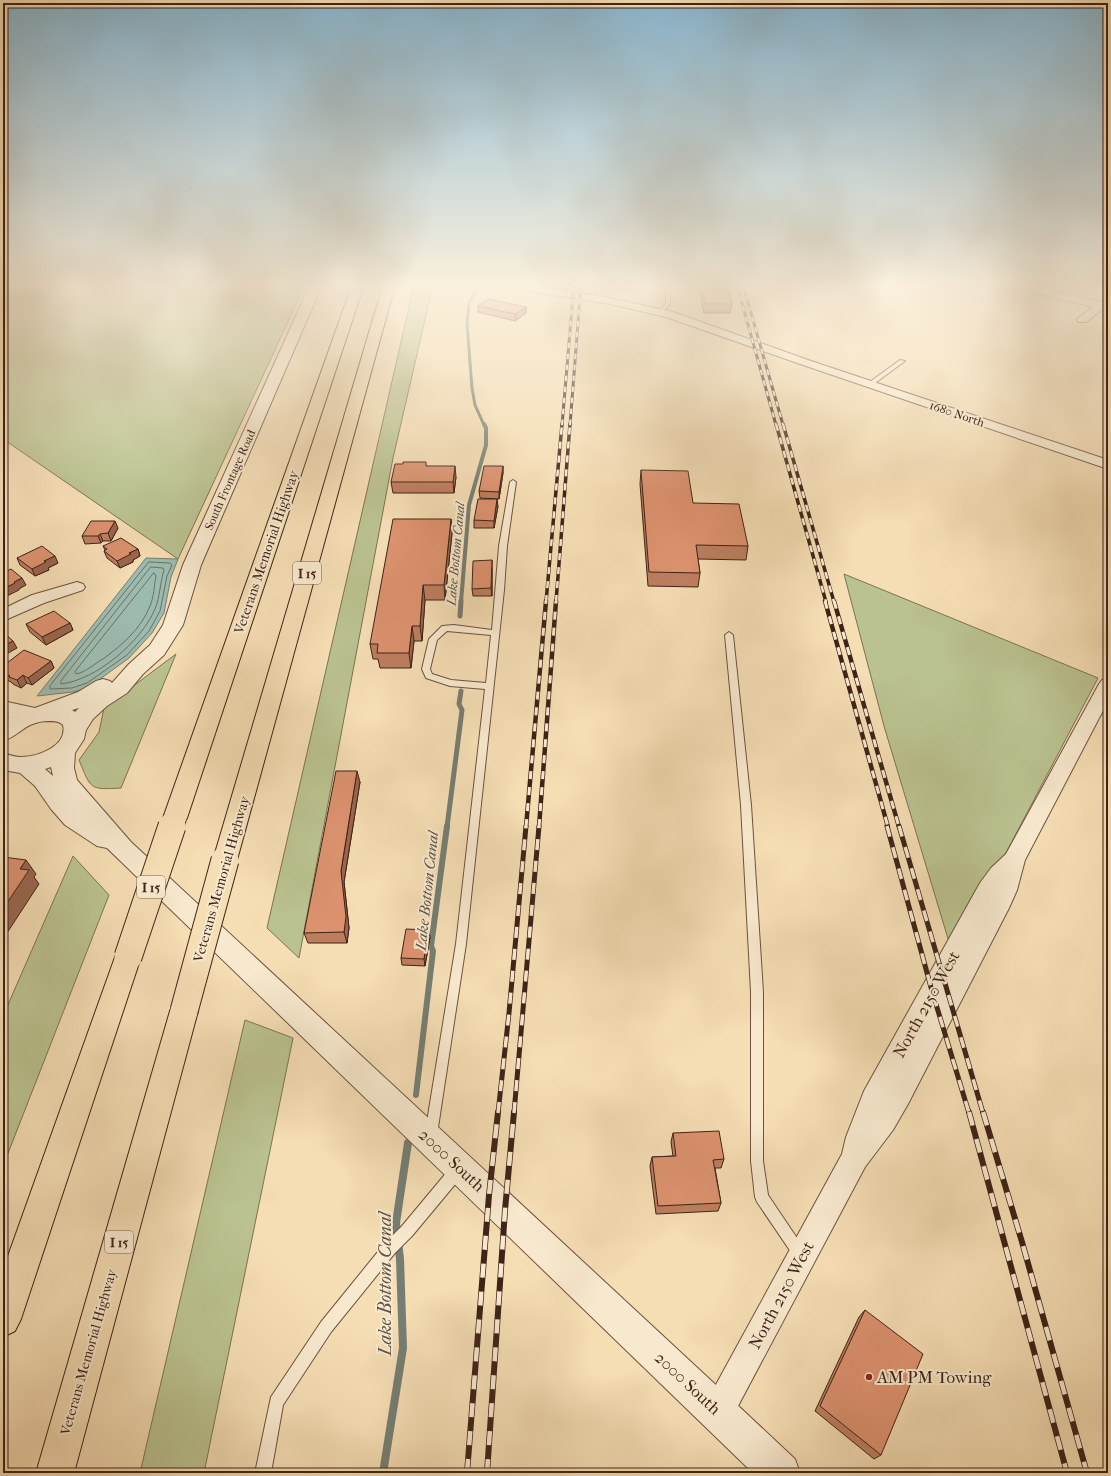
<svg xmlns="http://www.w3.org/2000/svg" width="1111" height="1476" font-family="'IM FELL French Canon',serif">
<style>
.green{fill:#bac28f;stroke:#7c7254}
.water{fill:#9cbbaf;stroke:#767e73}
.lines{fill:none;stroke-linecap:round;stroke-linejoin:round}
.shore{stroke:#6d6f64;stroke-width:1}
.stream-far4{stroke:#767e73;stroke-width:3}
.stream-far3{stroke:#767e73;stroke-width:4}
.stream-far2{stroke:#767e73;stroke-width:5}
.stream-far1{stroke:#767e73;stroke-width:6}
.stream{stroke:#767e73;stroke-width:8}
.service-casing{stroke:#6c523f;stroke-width:2}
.minor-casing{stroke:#6c523f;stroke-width:2}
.tertiary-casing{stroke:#6c523f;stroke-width:2}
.motorway-casing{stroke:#3e2318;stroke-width:2}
.service{fill:#f8e9ce;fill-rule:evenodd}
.minor{fill:#f8e9ce;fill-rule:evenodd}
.tertiary{fill:#f8e9ce;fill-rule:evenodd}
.motorway{fill:#f5ddb4;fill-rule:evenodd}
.rail-far4-casing{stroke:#3e2318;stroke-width:3}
.rail-far3-casing{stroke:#3e2318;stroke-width:3.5}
.rail-far2-casing{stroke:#3e2318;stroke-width:4.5}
.rail-far1-casing{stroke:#3e2318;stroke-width:5}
.rail-casing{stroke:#3e2318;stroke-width:6}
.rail-far4{stroke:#f8e9ce;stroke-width:2;stroke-dasharray:5.5;stroke-linecap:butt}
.rail-far3{stroke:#f8e9ce;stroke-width:2.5;stroke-dasharray:7;stroke-linecap:butt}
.rail-far2{stroke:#f8e9ce;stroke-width:3;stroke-dasharray:8;stroke-linecap:butt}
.rail-far1{stroke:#f8e9ce;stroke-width:3.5;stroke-dasharray:11;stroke-linecap:butt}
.rail{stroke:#f8e9ce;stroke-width:4.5;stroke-dasharray:14;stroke-linecap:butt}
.motorway-bridge-far1-casing{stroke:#3e2318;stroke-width:24;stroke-linecap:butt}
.motorway-bridge-casing{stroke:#3e2318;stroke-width:29;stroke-linecap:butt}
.motorway-bridge-far1{stroke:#f5ddb4;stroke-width:22}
.motorway-bridge{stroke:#f5ddb4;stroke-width:27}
.wall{fill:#bd7e5f;stroke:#3e2318}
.shaded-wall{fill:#9a664e;stroke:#3e2318}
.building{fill:#dc926f;stroke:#3e2318}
.poi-dot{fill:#8f2418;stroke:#f8e9ce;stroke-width:1.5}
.labels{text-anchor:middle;stroke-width:4;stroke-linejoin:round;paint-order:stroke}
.far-street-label{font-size:12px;fill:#3e2318;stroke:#f8e9ce}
.far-water-label{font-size:13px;font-style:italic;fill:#5a5145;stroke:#f8e9ce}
.shield{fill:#f8e9ce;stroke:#765e4f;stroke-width:1}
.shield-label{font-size:13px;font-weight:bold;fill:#3e2318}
.street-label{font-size:14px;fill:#3e2318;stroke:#f8e9ce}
.water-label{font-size:15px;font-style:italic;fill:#5a5145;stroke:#f8e9ce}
.near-street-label{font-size:17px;fill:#3e2318;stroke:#f8e9ce}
.near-poi-label{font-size:17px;fill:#3e2318;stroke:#f8e9ce;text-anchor:start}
.near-water-label{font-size:18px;font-style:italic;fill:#5a5145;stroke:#f8e9ce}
</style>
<rect width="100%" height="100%" fill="#f5ddb4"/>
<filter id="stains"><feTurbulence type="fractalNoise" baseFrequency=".005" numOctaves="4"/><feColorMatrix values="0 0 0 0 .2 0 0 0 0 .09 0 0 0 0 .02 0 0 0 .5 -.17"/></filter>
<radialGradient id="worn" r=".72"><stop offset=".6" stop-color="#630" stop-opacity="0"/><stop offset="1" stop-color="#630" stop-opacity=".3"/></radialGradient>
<g class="green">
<polygon points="35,285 134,285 146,290 162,285 305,285 178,559 3,439 3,296"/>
<polygon points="414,285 433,285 393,458 299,958 267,928"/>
<polygon points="844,574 1098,678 1007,851 949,942 884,726"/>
<path d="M176,654L121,788C89,790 91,789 79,760L99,732L104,708Z"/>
<polygon points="73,856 109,895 3,1166 3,1016"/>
<polygon points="245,1020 293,1038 204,1473 140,1473"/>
</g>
<polygon class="water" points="146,558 178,559 171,577 164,613 152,633 129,658 89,687 73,692 37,696"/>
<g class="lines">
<g class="shore">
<polygon points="149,562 170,563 172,565 167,576 160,611 149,631 127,655 87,683 72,688 50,689 50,686"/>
<path d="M151,567L163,568L164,570C160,583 160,597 155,609C141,642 96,680 61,684V681Z"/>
<path d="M154,573L156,576C154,586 154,597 150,606C141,629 122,645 103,659C94,664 86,672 76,674L75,672Z"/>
</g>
<polyline class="stream-far4" points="479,285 469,303 467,324 472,388 475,405 484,425"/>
<polyline class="stream-far3" points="461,602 469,505 486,445 486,428 484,424"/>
<g class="stream-far2">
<polyline points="460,616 461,601"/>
<polyline points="447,827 462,710 459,704 461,691"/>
</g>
<polyline class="stream-far1" points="416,1095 433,951 431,946 447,826"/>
<polyline class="stream" points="383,1473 403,1348 400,1259 396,1223 408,1143"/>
<defs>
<g id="service">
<polygon points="598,285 602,285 601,299 599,300 597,299"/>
<polygon points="666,285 670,285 670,304 660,314 657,312 666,304"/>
<polygon points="900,360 905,361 871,386 867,386 867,384"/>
<path d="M513,480L516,482L507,546L504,590L466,944L437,1134L435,1138L431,1140L427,1138L425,1134L456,944L485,689L450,686L426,678L422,669L429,639L442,626L454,625L492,630L499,546L510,482ZM447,631L491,635L486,683L451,680L432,674L430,669L437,640Z"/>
<polygon points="729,632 733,635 751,805 763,992 763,1161 768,1195 807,1253 805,1258 800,1260 795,1258 757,1202 755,1197 751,1161 751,992 741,805 725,635"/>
<polygon points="457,1164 462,1166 464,1171 462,1176 412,1236 395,1253 331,1332 283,1405 271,1473 255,1473 271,1397 321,1322 385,1243 402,1226 452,1166"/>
</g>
<g id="minor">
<polygon points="505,285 528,285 610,298 673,312 811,361 1108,460 1108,469 803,365 666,317 610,304 510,288"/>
<polygon points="1010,285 1027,285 1106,303 1108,304 1108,310 1103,309 1086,322 1078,322 1077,320 1078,318 1093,307 1011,287"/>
<polygon points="3,291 8,292 9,294 8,296 3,297"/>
<polygon points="77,582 83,584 85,587 83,590 44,603 3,621 3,609 32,595"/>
<polygon points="1108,678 1108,701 1025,860 1017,890 1009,908 908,1104 893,1130 865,1167 729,1423 718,1428 707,1423 702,1412 707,1401 842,1154 846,1137 864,1091 980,883 991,868 1006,854 1099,684 1102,680"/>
</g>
<path id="tertiary" d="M310,285H322L201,565L183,625L164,655L143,674L127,693L107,706L93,719L86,730L84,739L75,753L74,768L77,780L131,842L731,1399L795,1459L800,1473H753L107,848L97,846L65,825L51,809L35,786L20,773L3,770V753C9,755 15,757 21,757C38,757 68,746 63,725C59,721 54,721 48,721C24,722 21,735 3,741V721L9,717L3,715V701L35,708L78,692L96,681L103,679L110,681L112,683L129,664L150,645L163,625L183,565ZM79,708L75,712L72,710ZM51,767L53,776L45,769Z"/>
<g id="motorway">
<polygon points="352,285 364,285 187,818 183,825 175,827 167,825 163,818"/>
<polygon points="383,285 395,285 237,860 234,867 225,870 216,867 213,860"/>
<polygon points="128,945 138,949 141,957 21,1319 15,1331 3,1337 3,1270 115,957 118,949"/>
<polygon points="184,998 194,1002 198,1011 74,1473 36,1473 170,1011 174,1002"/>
</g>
</defs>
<use href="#service" class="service-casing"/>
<use href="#minor" class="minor-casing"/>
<use href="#tertiary" class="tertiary-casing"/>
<use href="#motorway" class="motorway-casing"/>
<use href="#service" class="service"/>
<use href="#minor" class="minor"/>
<use href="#tertiary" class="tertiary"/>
<use href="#motorway" class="motorway"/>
<defs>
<g id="rail-far4">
<polyline points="737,285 776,425"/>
<polyline points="743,285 783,425"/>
<polyline points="562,425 574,285"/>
<polyline points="570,425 581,285"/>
</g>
<g id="rail-far3">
<polyline points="776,424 826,602"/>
<polyline points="783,424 834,602"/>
<polyline points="546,602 562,424"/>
<polyline points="556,602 570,424"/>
</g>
<g id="rail-far2">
<polyline points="825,601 888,827"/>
<polyline points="834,601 899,827"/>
<polyline points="526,827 546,601"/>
<polyline points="539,827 556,601"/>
</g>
<g id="rail-far1">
<polyline points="887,826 932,991 969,1113"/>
<polyline points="899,826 983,1113"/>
<polyline points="498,1113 509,1013 526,826"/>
<polyline points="514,1113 539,826"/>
</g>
<g id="rail">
<polyline points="969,1112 1067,1473"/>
<polyline points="983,1112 1022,1242 1087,1473"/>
<polyline points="467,1473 489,1195 498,1112"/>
<polyline points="487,1473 505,1210 514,1112"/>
</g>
</defs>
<use href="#rail-far4" class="rail-far4-casing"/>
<use href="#rail-far3" class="rail-far3-casing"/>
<use href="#rail-far2" class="rail-far2-casing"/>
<use href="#rail-far1" class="rail-far1-casing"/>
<use href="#rail" class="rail-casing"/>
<use href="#rail-far4" class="rail-far4"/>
<use href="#rail-far3" class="rail-far3"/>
<use href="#rail-far2" class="rail-far2"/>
<use href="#rail-far1" class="rail-far1"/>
<use href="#rail" class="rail"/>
<defs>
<polyline id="motorway-bridge-far1" points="172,827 175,818"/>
<g id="motorway-bridge">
<polyline points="128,957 172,826"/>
<polyline points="184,1011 225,860"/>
</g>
</defs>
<use href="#motorway-bridge-far1" class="motorway-bridge-far1-casing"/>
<use href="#motorway-bridge" class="motorway-bridge-casing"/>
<use href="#motorway-bridge-far1" class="motorway-bridge-far1"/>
<use href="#motorway-bridge" class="motorway-bridge"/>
</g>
<g class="wall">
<polygon points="7,285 24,285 14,288"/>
<polygon points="619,285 645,285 644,289 619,289"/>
<polygon points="698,285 726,285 732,304 730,313 704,313"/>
<polygon points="478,306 526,307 526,313 515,321 478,312"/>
<polygon points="427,466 456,477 454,493 393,493 391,482"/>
<polygon points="503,466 503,473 499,499 480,498 479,491"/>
<polygon points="641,470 693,503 748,546 746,560 698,559 700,573 698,587 648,586 640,484"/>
<polygon points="498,506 494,528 474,528 474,520"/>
<polygon points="451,519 452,533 445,600 425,600 422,641 414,641 411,668 380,668 378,659 373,659 370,644"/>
<polygon points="118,528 111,541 103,541 101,543 85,544 82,536"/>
<polygon points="103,546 138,549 140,556 133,560 133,562 120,568 107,558 104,551 105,550"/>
<polygon points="17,558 58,563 48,568 49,570 35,576 20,565"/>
<polygon points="492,568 492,596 473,596 472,589"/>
<polygon points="70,623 73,630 46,645 30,632 26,624"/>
<polygon points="51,661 54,668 32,685 27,683 21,688 13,684 11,682 3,678 3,666"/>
<polygon points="360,782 344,882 349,928 347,943 308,943 304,933"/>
<polygon points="428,930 430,937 425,966 402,965 401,958"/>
<polygon points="673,1133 724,1159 721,1168 715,1168 721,1203 718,1211 656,1214 650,1166 652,1157 673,1156 671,1142"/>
<polygon points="865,1310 881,1455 874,1459 815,1411 859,1317"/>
</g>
<g class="shaded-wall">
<polygon points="13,285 24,285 14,288"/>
<polygon points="526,307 526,313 515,321 515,314"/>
<polygon points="455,466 456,477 454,493 453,482"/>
<polygon points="503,466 503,473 499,499 499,492"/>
<polygon points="497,499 498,506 494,528 494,521"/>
<polygon points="451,519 452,533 445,600 444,585"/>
<polygon points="115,521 118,528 111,541 108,533"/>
<polygon points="100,534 103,541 101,543 98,536"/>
<polygon points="138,549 140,556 133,560 133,562 120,568 117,561 129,553"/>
<polygon points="55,556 58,563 48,568 49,570 35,576 32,569 44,561"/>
<polygon points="492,560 492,596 491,588"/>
<polygon points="22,578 26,585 19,589 19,590 3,598 3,589 14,582"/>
<polygon points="423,585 425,600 422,641 420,626"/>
<polygon points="70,623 73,630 46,645 42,637"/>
<polygon points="412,626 414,641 411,668 409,653"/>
<polygon points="13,641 17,648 3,656 3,646"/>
<polygon points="51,661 54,668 32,685 28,678"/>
<polygon points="23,675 27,683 21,688 17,680"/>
<polygon points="357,771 360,782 344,882 349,928 347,943 344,932 341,871"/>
<polygon points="26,860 36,874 34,877 39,884 3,939 3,909 20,869"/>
<polygon points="428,930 430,937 425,966 424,959"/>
</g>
<g class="building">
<polygon points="701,285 726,285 732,304 705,304"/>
<polygon points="489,299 526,307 515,314 478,306"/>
<polygon points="403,462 426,462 426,466 455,466 453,482 391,482 395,464 403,464"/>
<polygon points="484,466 503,466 499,492 479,491"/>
<polygon points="641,470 688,471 693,503 739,504 748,546 696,545 700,573 649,572"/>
<polygon points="478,499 497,499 494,521 474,520"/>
<polygon points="393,519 451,519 444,585 423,585 420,626 412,626 409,653 377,653 378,644 370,644"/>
<polygon points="91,521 115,521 108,533 100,534 98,536 82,536"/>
<polygon points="121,538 138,549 129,553 131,554 117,561 104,551 107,549 103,546"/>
<polygon points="42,546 55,556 44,561 46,562 32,569 17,558"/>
<polygon points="492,560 491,588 472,589 473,561"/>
<polygon points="11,569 22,578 14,582 15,583 3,589 3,573"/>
<polygon points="54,611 70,623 42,637 26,624"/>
<polygon points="3,632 13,641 3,646"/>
<polygon points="24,650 51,661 28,678 23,675 17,680 9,677 10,676 3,672 3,666"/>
<polygon points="336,771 357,771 341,871 346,917 344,932 304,933"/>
<polygon points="3,857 26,860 20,869 29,870 3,909"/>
<polygon points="406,929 428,930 424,959 401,958"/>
<polygon points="719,1131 724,1159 713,1160 721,1203 658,1206 652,1157 676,1156 673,1133"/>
<polygon points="865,1310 923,1354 881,1455 820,1406"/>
</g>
<linearGradient id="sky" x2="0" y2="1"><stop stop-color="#89b7d1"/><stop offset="0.58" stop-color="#faf0dd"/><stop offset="1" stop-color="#faf0dd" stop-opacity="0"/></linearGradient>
<rect width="1111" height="492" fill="url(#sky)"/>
<circle class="poi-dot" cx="869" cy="1377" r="4"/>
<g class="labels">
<g class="far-street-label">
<text transform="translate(957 414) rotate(19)" y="4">1680 North</text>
<text transform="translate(230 480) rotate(-66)" y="4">South Frontage Road</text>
</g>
<g class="far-water-label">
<text transform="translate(455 554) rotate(-85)" y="5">Lake Bottom Canal</text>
</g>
<g class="shield">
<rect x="293" y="562" width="28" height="22" rx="3"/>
<rect x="137" y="876" width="28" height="22" rx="3"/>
<rect x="105" y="1231" width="28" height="22" rx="3"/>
</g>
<g class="shield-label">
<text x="307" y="578">I 15</text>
<text x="151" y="892">I 15</text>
<text x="119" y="1247">I 15</text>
</g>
<g class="street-label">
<text transform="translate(266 552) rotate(-71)" y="5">Veterans Memorial Highway</text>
<text transform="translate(221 879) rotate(-74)" y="5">Veterans Memorial Highway</text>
<text transform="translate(88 1352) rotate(-74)" y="5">Veterans Memorial Highway</text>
</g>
<g class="water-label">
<text transform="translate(427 891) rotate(-84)" y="5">Lake Bottom Canal</text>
</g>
<g class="near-street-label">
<text transform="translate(926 1004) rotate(-61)" y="6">North 2150 West</text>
<text transform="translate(452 1160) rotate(43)" y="6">2000 South</text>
<text transform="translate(781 1295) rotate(-62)" y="6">North 2150 West</text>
<text transform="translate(688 1383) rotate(43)" y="6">2000 South</text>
</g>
<g class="near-poi-label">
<text x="877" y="1383">AM PM Towing</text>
</g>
<g class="near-water-label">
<text transform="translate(385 1284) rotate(-90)" y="6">Lake Bottom Canal</text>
</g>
</g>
<rect width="1111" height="1476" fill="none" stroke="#f5ddb4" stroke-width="16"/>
<rect x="4" y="4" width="1103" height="1468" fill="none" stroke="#3e2318" stroke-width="2"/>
<rect x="8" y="8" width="1095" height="1460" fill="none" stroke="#3e2318"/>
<rect width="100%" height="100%" filter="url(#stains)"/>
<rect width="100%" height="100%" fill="url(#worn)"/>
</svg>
